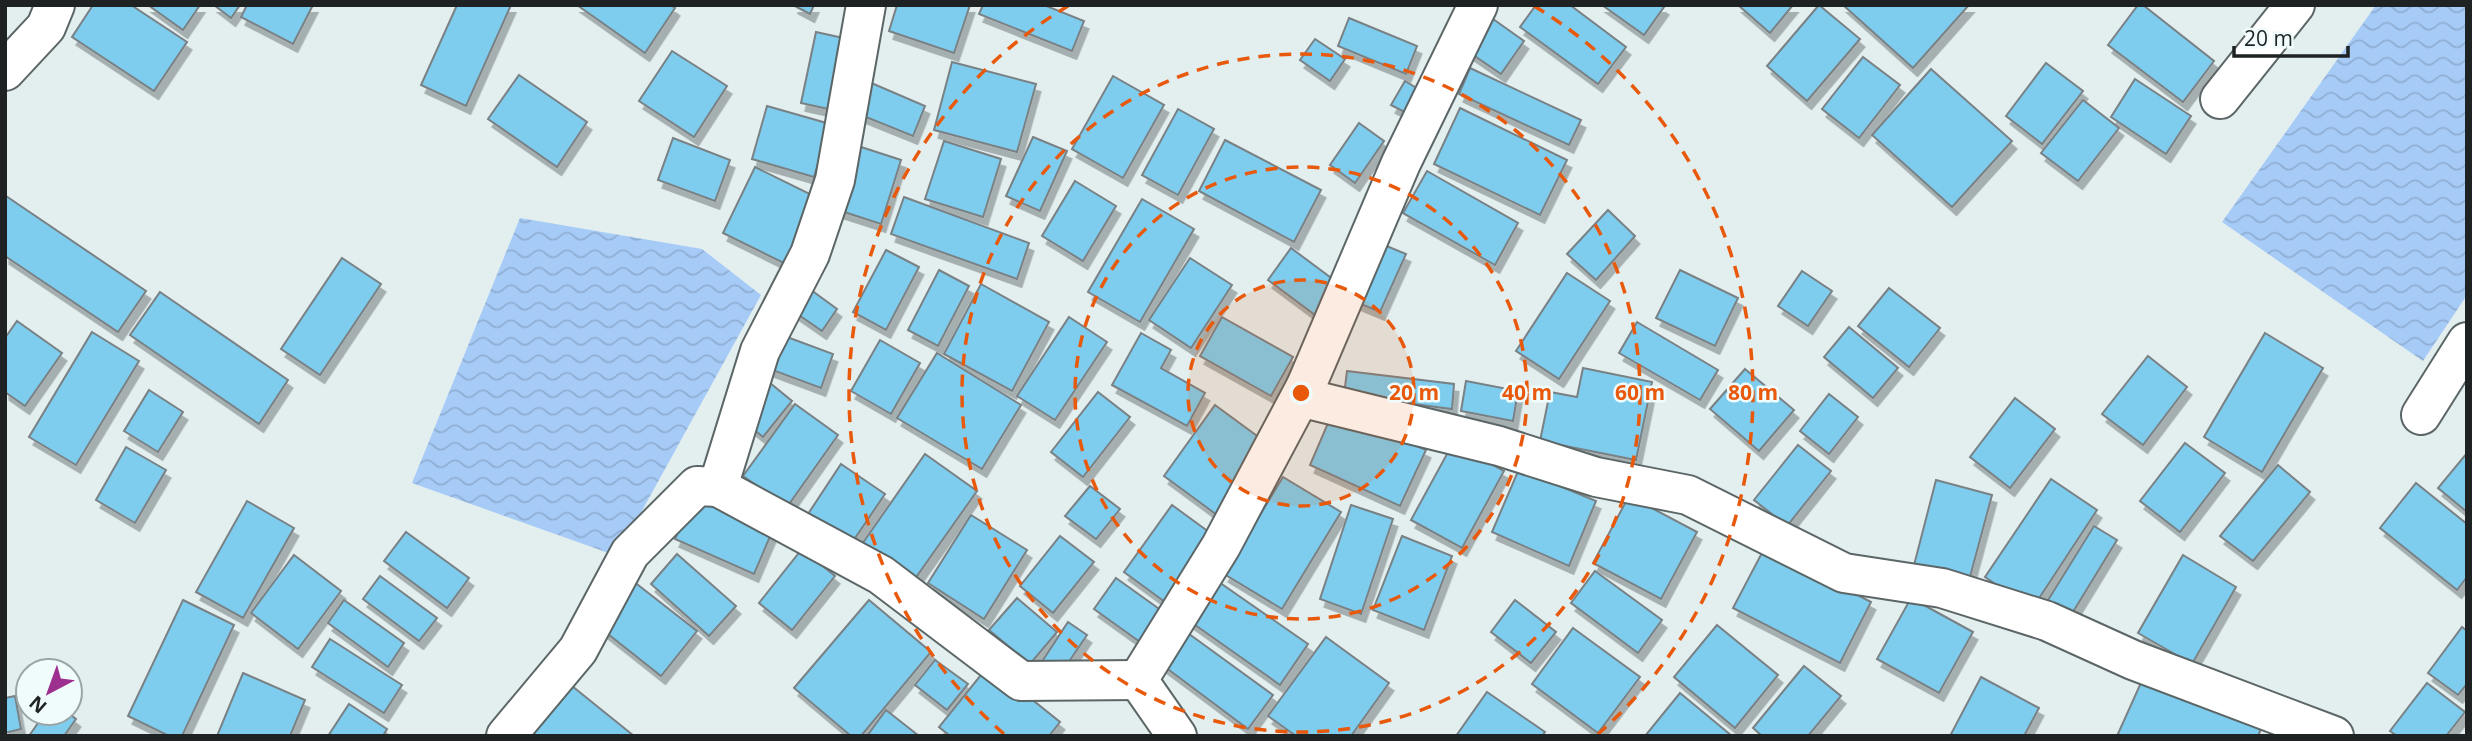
<svg xmlns="http://www.w3.org/2000/svg" width="2472" height="741" font-family="'Open Sans',sans-serif">
<style>
.water{fill:url(#water-waves)}
.building{fill:#7ecdee;stroke:#798185;stroke-width:2;filter:url(#shadow)}
.lines{fill:none;stroke-linecap:round;stroke-linejoin:round}
.street-casing{stroke:#5c6666;stroke-width:42}
.secondary-casing{stroke:#5c6666;stroke-width:42}
.street{stroke:#fff;stroke-width:38}
.secondary{stroke:#fff;stroke-width:38}
.ring{fill:none;stroke:#e8590c;stroke-width:3.5;stroke-dasharray:12 9}
.centre{fill:#e8590c;stroke:#f0fcfc;stroke-width:3.5}
.ring-label{font-size:21px;text-anchor:middle;font-weight:bold;fill:#e8590c;stroke:#f0fcfc;stroke-width:5;stroke-linejoin:round;paint-order:stroke}
</style>
<defs>
<pattern id="water-waves" width="16" height="10" patternUnits="userSpaceOnUse" patternTransform="scale(1.75)"><rect width="16" height="10" fill="#a7cbf7"/><path d="M0 5q4-4 8 0t8 0" fill="none" stroke="#8faed3"/></pattern>
<filter id="shadow"><feDropShadow dx="4.5" dy="8" stdDeviation="0" flood-color="#0004"/></filter>
</defs>
<rect width="100%" height="100%" fill="#e3eeef"/>
<g class="water">
<polygon points="2376,5 2467,5 2467,295 2423,361 2222,222"/>
<polygon points="520,218 702,249 761,295 617,556 412,483"/>
</g>
<g class="building">
<polygon points="93,5 131,5 187,42 154,91 72,37"/>
<polygon points="148,5 200,5 183,30"/>
<polygon points="214,5 240,5 231,18"/>
<polygon points="247,5 313,5 293,44 241,17"/>
<polygon points="457,5 511,5 466,106 421,85"/>
<polygon points="577,5 671,5 675,8 645,53"/>
<polygon points="793,5 814,5 810,14"/>
<polygon points="897,5 970,5 954,53 889,31"/>
<polygon points="983,5 1044,5 1084,21 1072,51 979,14"/>
<polygon points="1536,5 1570,5 1626,47 1598,84 1520,27"/>
<polygon points="1602,5 1661,5 1664,7 1644,35"/>
<polygon points="1738,5 1793,5 1770,33"/>
<polygon points="1819,5 1860,39 1807,101 1767,66"/>
<polygon points="1843,5 1969,5 1913,68"/>
<polygon points="2138,5 2143,5 2214,61 2183,102 2108,45"/>
<polygon points="1486,14 1524,41 1501,74 1463,48"/>
<polygon points="1349,18 1417,46 1406,74 1338,46"/>
<polygon points="816,32 848,39 833,110 801,103"/>
<polygon points="1315,39 1345,59 1330,81 1300,60"/>
<polygon points="672,51 727,86 694,137 639,101"/>
<polygon points="1863,57 1900,85 1859,138 1822,109"/>
<polygon points="952,62 1036,84 1017,152 934,130"/>
<polygon points="2046,63 2083,91 2042,144 2006,116"/>
<polygon points="1470,68 1581,120 1569,145 1459,94"/>
<polygon points="1931,69 2012,141 1952,207 1872,135"/>
<polygon points="519,75 587,122 557,167 488,119"/>
<polygon points="1113,76 1164,105 1123,178 1072,149"/>
<polygon points="2135,79 2191,116 2166,154 2111,117"/>
<polygon points="1405,81 1425,93 1412,116 1391,105"/>
<polygon points="869,82 925,106 913,136 856,113"/>
<polygon points="2083,100 2119,128 2078,181 2041,153"/>
<polygon points="767,106 830,124 814,177 752,159"/>
<polygon points="1460,108 1567,160 1540,215 1434,164"/>
<polygon points="1178,109 1214,129 1178,195 1142,175"/>
<polygon points="1359,123 1384,141 1355,183 1330,165"/>
<polygon points="1033,137 1067,151 1040,211 1006,196"/>
<polygon points="673,138 730,160 715,201 658,180"/>
<polygon points="1225,140 1321,190 1294,242 1199,191"/>
<polygon points="944,141 1001,159 983,217 925,199"/>
<polygon points="855,145 901,160 881,224 835,209"/>
<polygon points="755,167 830,204 798,270 723,233"/>
<polygon points="1427,171 1518,223 1495,265 1403,213"/>
<polygon points="1075,181 1116,206 1083,261 1042,236"/>
<polygon points="6,196 146,291 118,332 5,256"/>
<polygon points="904,197 1029,243 1017,279 891,234"/>
<polygon points="1142,199 1194,229 1140,322 1088,292"/>
<polygon points="1608,210 1635,236 1596,280 1567,254"/>
<polygon points="1377,242 1406,254 1380,312 1351,300"/>
<polygon points="1291,248 1338,283 1315,315 1268,280"/>
<polygon points="886,250 919,267 886,330 853,312"/>
<polygon points="342,258 381,284 320,375 281,349"/>
<polygon points="1190,258 1232,285 1191,348 1149,320"/>
<polygon points="939,270 969,286 938,346 908,330"/>
<polygon points="1680,270 1738,298 1715,346 1656,318"/>
<polygon points="1802,271 1832,291 1808,326 1778,306"/>
<polygon points="1567,273 1610,301 1559,379 1516,351"/>
<polygon points="796,279 837,309 822,331 780,302"/>
<polygon points="981,284 1049,322 1012,391 944,354"/>
<polygon points="1889,288 1940,328 1909,367 1858,326"/>
<polygon points="160,292 288,380 259,424 130,335"/>
<polygon points="1069,317 1107,342 1055,420 1017,396"/>
<polygon points="1222,317 1293,357 1271,396 1200,356"/>
<polygon points="17,321 62,353 25,406 5,392 5,338"/>
<polygon points="1637,322 1718,370 1700,400 1619,353"/>
<polygon points="1849,327 1898,368 1873,398 1824,357"/>
<polygon points="92,332 139,361 76,465 29,437"/>
<polygon points="1141,333 1171,350 1161,368 1205,393 1187,426 1112,385"/>
<polygon points="2265,333 2323,368 2262,472 2204,437"/>
<polygon points="779,334 833,354 821,388 767,368"/>
<polygon points="880,340 920,363 891,414 851,391"/>
<polygon points="937,353 1021,405 982,469 897,418"/>
<polygon points="2148,356 2187,387 2143,445 2102,414"/>
<polygon points="1583,368 1652,382 1636,460 1540,441 1550,392 1577,397"/>
<polygon points="1745,369 1794,410 1759,451 1710,409"/>
<polygon points="1347,371 1454,384 1452,409 1344,395"/>
<polygon points="759,374 792,401 763,437 730,410"/>
<polygon points="1466,381 1518,391 1513,421 1461,411"/>
<polygon points="149,390 183,412 158,452 124,431"/>
<polygon points="1098,392 1130,417 1083,477 1051,452"/>
<polygon points="1829,394 1858,417 1829,454 1800,431"/>
<polygon points="2015,398 2055,429 2010,488 1970,457"/>
<polygon points="795,404 838,435 787,507 743,476"/>
<polygon points="1215,405 1268,444 1217,515 1164,476"/>
<polygon points="1334,409 1426,450 1400,506 1310,465"/>
<polygon points="1453,443 1504,471 1462,548 1411,520"/>
<polygon points="2185,443 2225,473 2180,532 2140,501"/>
<polygon points="1798,445 1831,471 1787,526 1754,500"/>
<polygon points="126,447 166,470 135,523 96,500"/>
<polygon points="2467,453 2467,512 2438,488"/>
<polygon points="925,454 977,491 912,583 860,547"/>
<polygon points="841,464 885,494 849,547 806,517"/>
<polygon points="2278,465 2310,492 2253,561 2220,536"/>
<polygon points="1519,469 1596,501 1569,566 1492,532"/>
<polygon points="1283,477 1341,512 1282,609 1224,574"/>
<polygon points="2051,479 2097,510 2032,609 1985,577"/>
<polygon points="1936,480 1992,495 1967,588 1912,573"/>
<polygon points="2416,483 2467,524 2467,577 2457,590 2380,528"/>
<polygon points="1090,486 1120,509 1096,539 1065,516"/>
<polygon points="1629,496 1697,532 1661,599 1593,563"/>
<polygon points="694,497 772,532 754,574 675,539"/>
<polygon points="247,501 294,528 243,618 196,592"/>
<polygon points="1172,505 1213,535 1165,602 1124,572"/>
<polygon points="1351,505 1393,519 1361,614 1320,599"/>
<polygon points="971,515 1027,550 984,619 928,583"/>
<polygon points="2094,526 2117,540 2068,620 2045,605"/>
<polygon points="406,532 469,578 447,608 384,561"/>
<polygon points="1060,536 1094,562 1053,613 1020,586"/>
<polygon points="1402,536 1452,556 1424,630 1373,610"/>
<polygon points="1765,547 1871,602 1840,663 1733,608"/>
<polygon points="802,549 835,576 792,630 759,603"/>
<polygon points="677,554 736,606 709,636 651,584"/>
<polygon points="294,555 341,591 298,649 251,613"/>
<polygon points="2183,555 2236,587 2192,664 2138,633"/>
<polygon points="1595,571 1662,620 1638,653 1571,603"/>
<polygon points="624,574 697,631 661,676 589,619"/>
<polygon points="380,576 437,618 419,641 363,599"/>
<polygon points="1116,578 1169,616 1147,647 1094,609"/>
<polygon points="1216,580 1308,644 1280,685 1188,620"/>
<polygon points="1017,598 1057,632 1030,664 989,630"/>
<polygon points="1911,598 1973,632 1939,693 1877,659"/>
<polygon points="183,600 234,625 182,736 169,736 128,716"/>
<polygon points="344,600 404,643 388,667 328,623"/>
<polygon points="869,600 931,652 861,736 851,736 794,688"/>
<polygon points="1515,600 1556,632 1531,663 1491,632"/>
<polygon points="1068,622 1087,635 1062,672 1043,660"/>
<polygon points="1717,625 1778,675 1735,728 1674,677"/>
<polygon points="2462,627 2467,631 2467,684 2458,695 2428,673"/>
<polygon points="1573,628 1640,677 1598,733 1532,684"/>
<polygon points="1185,631 1273,695 1248,729 1161,664"/>
<polygon points="1326,637 1389,683 1351,736 1296,736 1268,716"/>
<polygon points="330,639 402,685 384,713 312,667"/>
<polygon points="935,660 968,684 947,710 915,685"/>
<polygon points="989,665 1060,722 1049,736 950,736 939,727"/>
<polygon points="1804,666 1841,696 1808,736 1762,736 1753,728"/>
<polygon points="243,673 305,700 290,736 217,736"/>
<polygon points="2144,676 2261,729 2258,736 2117,736"/>
<polygon points="1981,677 2039,708 2024,736 1950,736"/>
<polygon points="2427,683 2465,712 2446,736 2397,736 2390,731"/>
<polygon points="572,686 634,736 531,736"/>
<polygon points="1487,692 1545,732 1542,736 1456,736"/>
<polygon points="1680,693 1732,736 1645,736"/>
<polygon points="15,696 21,729 5,733 5,698"/>
<polygon points="349,704 387,729 383,736 328,736"/>
<polygon points="886,710 919,736 867,736"/>
<polygon points="45,713 68,713 76,719 64,736 29,736"/>
</g>
<g class="lines">
<defs>
<g id="street">
<polyline points="2220,99 2295,5"/>
<polyline points="1306,386 1308,399 1499,446 1596,477 1688,495 1844,573 1942,588 2047,621 2133,660 2334,736"/>
<polyline points="2421,415 2467,342"/>
<polyline points="718,487 881,575 1021,681 1138,680"/>
<polyline points="506,736 578,650 630,553 697,486 718,487 760,351 810,254 835,180 866,5"/>
<polyline points="1177,736 1138,680 1221,546 1306,386 1401,163 1478,5"/>
</g>
<polyline id="secondary" points="5,71 46,27 55,5"/>
</defs>
<use href="#street" class="street-casing"/>
<use href="#secondary" class="secondary-casing"/>
<use href="#street" class="street"/>
<use href="#secondary" class="secondary"/>
</g>
<circle cx="1301" cy="393" r="113" fill="#e8590c" fill-opacity=".12"/>
<g class="ring">
<circle cx="1301" cy="393" r="113"/>
<circle cx="1301" cy="393" r="226"/>
<circle cx="1301" cy="393" r="339"/>
<path d="M1004 734A452 452 0 0 1 1068 6M1534 6A452 452 0 0 1 1598 734"/>
</g>
<circle cx="1301" cy="393" r="10" class="centre"/>
<g class="ring-label">
<text x="1414" y="400">20 m</text>
<text x="1527" y="400">40 m</text>
<text x="1640" y="400">60 m</text>
<text x="1753" y="400">80 m</text>
</g>
<rect width="2472" height="741" fill="none" stroke="#1e2223" stroke-width="14"/>
<g transform="translate(49 692) rotate(221)"><circle r="33" fill="#f0fcfc" stroke="#9ca5a5" stroke-width="2"/>
<path d="M0-5L12 26L0 18L-12 26Z" fill="#9d2f8e"/>
<text y="-10" font-size="19" font-weight="bold" text-anchor="middle" fill="#1e2223">N</text>
</g>
<path d="M2234 46v10h114v-10" fill="none" stroke="#1e2223" stroke-width="3.5"/>
<text x="2244" y="46" font-size="21" fill="#1e2223" stroke="#f0fcfc" stroke-width="5" paint-order="stroke">20 m</text>
</svg>
